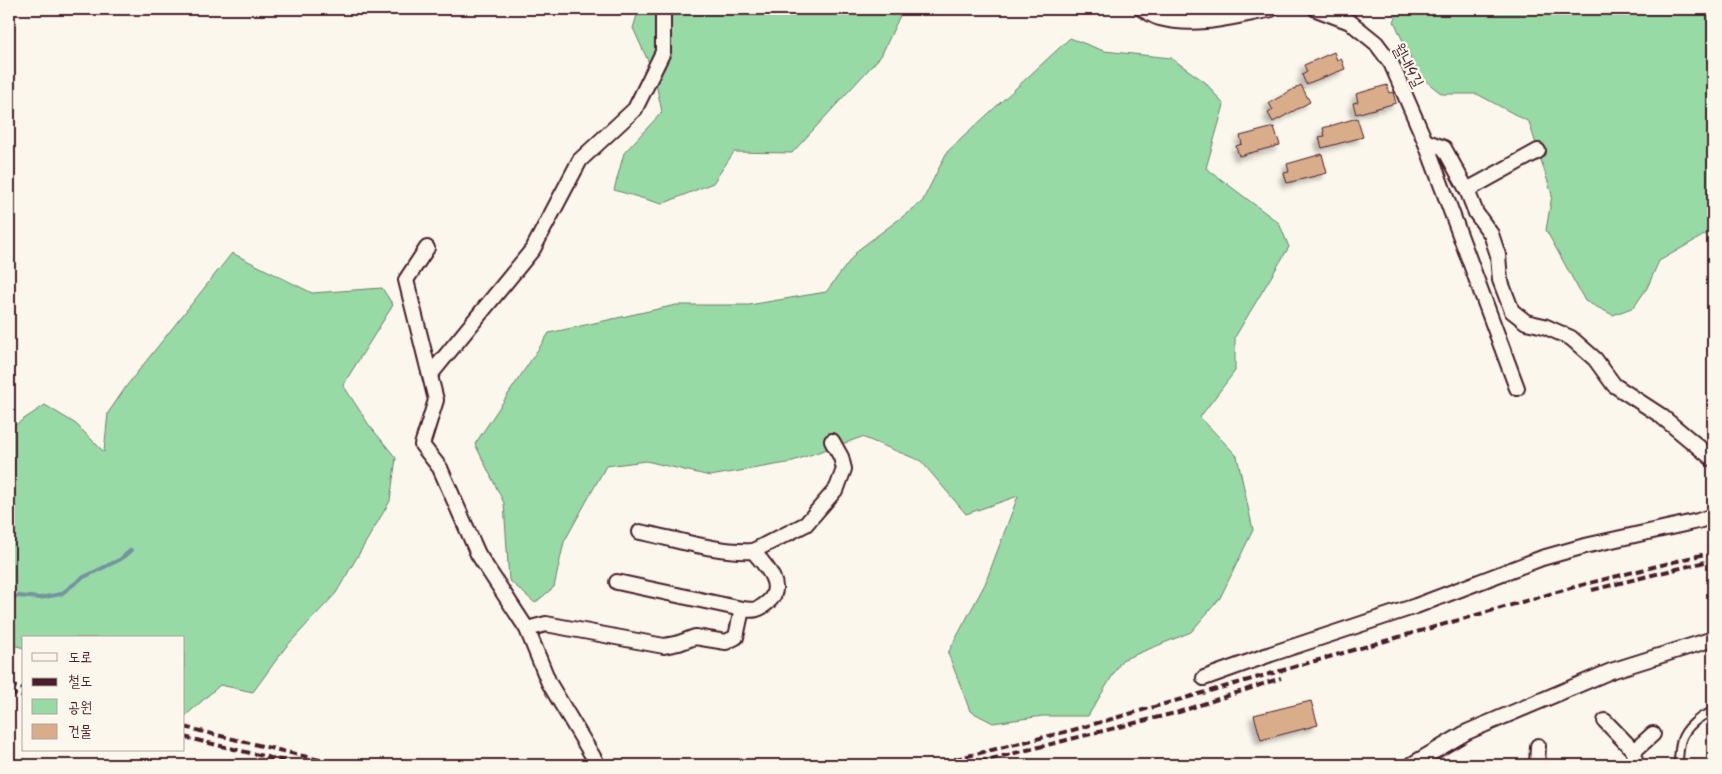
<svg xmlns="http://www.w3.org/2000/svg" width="1722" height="774" font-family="Kalam,'Poor Story',sans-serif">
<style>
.green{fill:#97daa6;stroke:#707c68}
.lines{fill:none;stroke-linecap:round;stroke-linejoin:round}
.stream{stroke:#74939f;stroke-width:4}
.building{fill:#d9ad8a;stroke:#4a1f2b;filter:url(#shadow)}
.service-casing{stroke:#4a1f2b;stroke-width:11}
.minor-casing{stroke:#4a1f2b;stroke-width:18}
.service{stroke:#fbf7ec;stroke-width:7}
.minor{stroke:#fbf7ec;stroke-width:14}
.rail{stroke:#4a1f2b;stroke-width:4;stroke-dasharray:8 4;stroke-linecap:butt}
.labels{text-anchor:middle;stroke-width:4.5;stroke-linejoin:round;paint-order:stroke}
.street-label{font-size:16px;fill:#4a1f2b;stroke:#fbf7ec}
</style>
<defs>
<filter id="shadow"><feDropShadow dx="-4.5" dy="4.5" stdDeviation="2.5" flood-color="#0004"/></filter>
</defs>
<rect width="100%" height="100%" fill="#fbf7ec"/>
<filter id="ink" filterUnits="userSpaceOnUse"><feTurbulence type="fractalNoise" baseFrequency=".02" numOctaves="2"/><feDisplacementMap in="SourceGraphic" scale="10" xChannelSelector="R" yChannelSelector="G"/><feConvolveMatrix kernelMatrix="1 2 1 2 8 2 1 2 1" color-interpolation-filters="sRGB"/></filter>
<g filter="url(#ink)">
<g class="green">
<polygon points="639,9 903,9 881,56 792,153 734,152 713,183 662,204 614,190 624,153 662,112 654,74 633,28"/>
<polygon points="1400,9 1713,9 1713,230 1659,261 1647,288 1634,307 1613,315 1585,301 1546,230 1552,195 1529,122 1477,94 1442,94 1418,75 1394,21"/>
<polygon points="1070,38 1104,51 1171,58 1205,82 1224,105 1206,168 1279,223 1289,247 1235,337 1235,371 1200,417 1237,456 1253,530 1220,598 1191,632 1122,660 1088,716 1043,716 993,723 970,711 948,653 985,584 1018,496 966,514 921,461 862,437 787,463 710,476 646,461 606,466 564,542 554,587 535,603 509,580 504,503 475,444 549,333 676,305 749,305 826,292 858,250 922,202 947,152"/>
<polygon points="232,253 312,293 382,288 393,305 343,385 369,425 396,458 390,501 336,593 285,648 253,692 220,685 184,717 184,638 24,638 24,648 9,644 9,429 45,405 76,424 104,452 108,413 128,384"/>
</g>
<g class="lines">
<polyline class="stream" points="9,600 18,596 40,598 61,594 82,578 121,559 131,550"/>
</g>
<g class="building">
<polygon points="1334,52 1337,60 1341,58 1345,69 1306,84 1302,75 1307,72 1304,65"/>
<polygon points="1301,85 1310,102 1273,122 1268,113 1273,110 1269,103"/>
<polygon points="1387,85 1389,93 1393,92 1396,103 1356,114 1353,103 1358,102 1356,94"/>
<polygon points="1357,118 1363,137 1322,148 1319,137 1325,136 1323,128"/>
<polygon points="1274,127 1280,145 1239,156 1236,146 1242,144 1240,136"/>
<polygon points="1322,154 1327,173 1287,183 1284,173 1289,172 1287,164"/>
<polygon points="1311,701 1318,725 1261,740 1254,715"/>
</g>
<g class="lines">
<defs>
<path id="service" d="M1678,765C1679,757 1679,748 1681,741C1685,728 1700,715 1713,712"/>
<g id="minor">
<path d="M1142,9C1148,12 1154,17 1160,18C1197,28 1235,16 1272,9"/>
<polyline points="1316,9 1350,22 1376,43 1391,63 1425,141 1517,388"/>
<polyline points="1425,141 1444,148 1467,190 1476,213 1491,234 1498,255 1500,280 1512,311 1526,322 1544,326 1571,338 1595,359 1614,385 1660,415 1713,459"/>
<polyline points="1467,190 1538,151"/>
<polyline points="427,248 406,280 436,400 422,445 440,468 478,554 527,629 549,683 598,765"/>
<polyline points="430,375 533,249 580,160 635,109 663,52 663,9"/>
<path d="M640,532C675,539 718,553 753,551C765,565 786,586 768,602C759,610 754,611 742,609"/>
<polyline points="753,551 806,524 837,488 844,469 841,457 832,441"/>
<polyline points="527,629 546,624 664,646 679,643 695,637 726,642 736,637 742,609 617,582"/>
<polyline points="1204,678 1271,654 1416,606 1542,558 1585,546 1698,521 1713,516"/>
<polyline points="1605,721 1634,751 1635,765"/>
<polyline points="1634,751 1653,734"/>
<polyline points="1411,765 1467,732 1611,671 1713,639"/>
<polyline points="1537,765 1538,746"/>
</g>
</defs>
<use href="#service" class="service-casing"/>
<use href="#minor" class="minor-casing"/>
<use href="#service" class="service"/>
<use href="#minor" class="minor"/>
<g class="rail">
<polyline points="1592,590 1713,560"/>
<polyline points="9,685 24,689"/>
<polyline points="9,693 24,697"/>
<polyline points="184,727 340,765"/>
<polyline points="184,737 300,765"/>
<polyline points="931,765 1073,730 1578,586 1713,552"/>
<polyline points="967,765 1179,712 1281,678"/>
</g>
</g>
</g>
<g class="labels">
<g class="street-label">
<text transform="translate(1409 65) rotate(62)" y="6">월내4길</text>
</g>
</g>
<rect width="1722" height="774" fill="none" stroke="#fbf7ec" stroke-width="30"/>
<rect x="15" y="15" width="1692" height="744" fill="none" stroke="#4a1f2b" stroke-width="2" filter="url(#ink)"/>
<rect x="22" y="636" width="162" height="115" fill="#fbf7ec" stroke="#b4a19f"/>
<rect x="32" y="653" width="25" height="8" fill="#fbf7ec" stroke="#b4a19f"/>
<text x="68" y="662" font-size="15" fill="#4a1f2b">도로</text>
<rect x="32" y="678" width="25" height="8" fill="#4a1f2b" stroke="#b4a19f"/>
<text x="68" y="686" font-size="15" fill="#4a1f2b">철도</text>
<rect x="32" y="699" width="25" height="15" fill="#97daa6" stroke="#b4a19f"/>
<text x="68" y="712" font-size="15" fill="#4a1f2b">공원</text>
<rect x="32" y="724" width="25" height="15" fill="#d9ad8a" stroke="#b4a19f"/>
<text x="68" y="736" font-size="15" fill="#4a1f2b">건물</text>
</svg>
